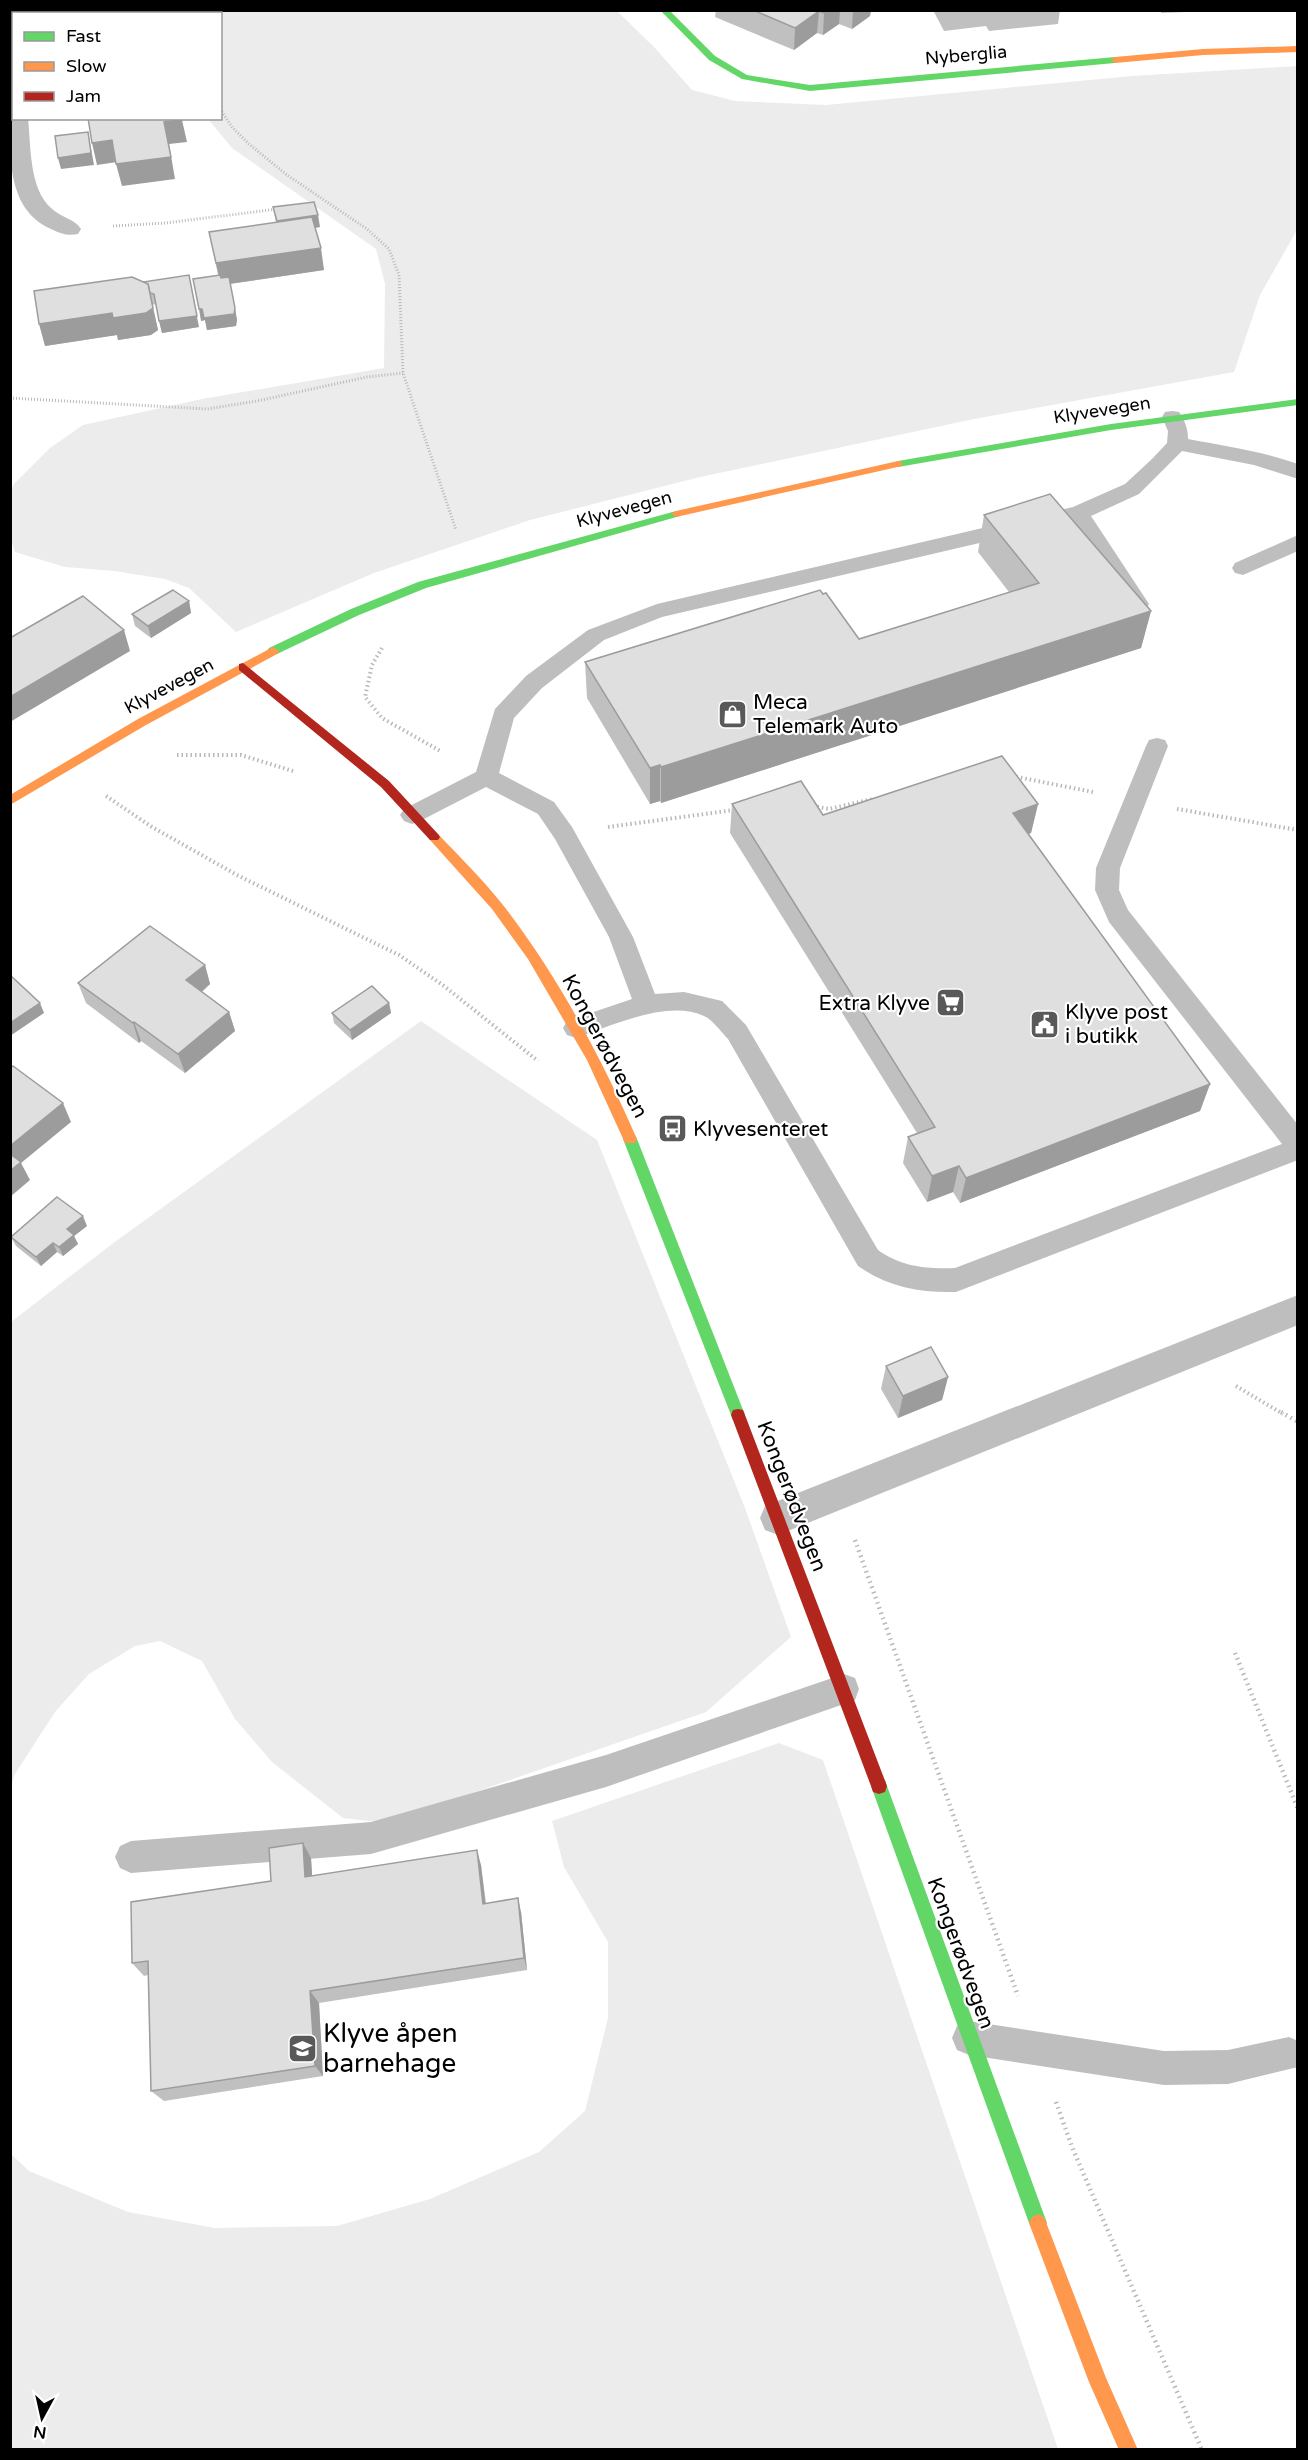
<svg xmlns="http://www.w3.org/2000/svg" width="1308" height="2460" font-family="'Varela Round',sans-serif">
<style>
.green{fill:#ececec}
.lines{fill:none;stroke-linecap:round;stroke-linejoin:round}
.path-far2{stroke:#b9b9b9;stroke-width:3;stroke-dasharray:1 2;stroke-linecap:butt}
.path-far1{stroke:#b9b9b9;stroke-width:4;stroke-dasharray:1.5 3;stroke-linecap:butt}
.path{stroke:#b9b9b9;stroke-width:4.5;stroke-dasharray:1.5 4;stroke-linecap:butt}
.lane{fill:#bebebe;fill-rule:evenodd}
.street{fill:#bebebe;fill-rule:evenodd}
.fast{fill:#63d668;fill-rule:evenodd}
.slow{fill:#ff974d;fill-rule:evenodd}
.jam{fill:#b3261e;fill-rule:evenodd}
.wall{fill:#c0c0c0}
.shaded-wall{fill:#9c9c9c}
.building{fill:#dfdfdf;stroke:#9c9c9c;stroke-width:1.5}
.labels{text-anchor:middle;stroke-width:4.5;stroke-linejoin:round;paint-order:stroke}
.far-street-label{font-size:18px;fill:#000;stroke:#fff}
.poi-label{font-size:21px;fill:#000;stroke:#fff;text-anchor:start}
.street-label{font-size:21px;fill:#000;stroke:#fff}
.near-poi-label{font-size:26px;fill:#000;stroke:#fff;text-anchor:start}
</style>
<rect width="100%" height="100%" fill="#fff"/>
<g class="green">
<polygon points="184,11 617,11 655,48 692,90 735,101 826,105 1132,76 1297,66 1297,230 1260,295 1234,372 974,419 700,477 530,520 374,573 236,632 189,588 165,579 114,571 65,567 15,552 11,539 11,490 14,484 50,448 83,425 202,399 384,368 385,284 376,249 232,148 208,119 220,118 220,14 183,13"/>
<polygon points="421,1021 597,1140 745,1508 791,1637 706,1712 386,1823 343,1818 272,1762 235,1719 202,1661 160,1641 135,1646 89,1674 55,1712 15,1774 11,1785 11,1322 112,1244"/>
<polygon points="779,1743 823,1760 1058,2449 11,2449 11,2154 29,2171 128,2212 215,2228 337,2226 430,2199 539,2152 585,2111 608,2018 608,1942 564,1867 552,1821"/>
</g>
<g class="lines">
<g class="path-far2">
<polyline points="196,10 196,14"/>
<polyline points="220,109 232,127 249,144 287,175 367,229 389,249 399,275 403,373 456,530"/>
<polyline points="113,226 165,223 278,209"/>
<polyline points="10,398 207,409 257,401 367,377 403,373"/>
</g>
<g class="path-far1">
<polyline points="382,648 372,665 365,697 382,718 442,752"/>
<polyline points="177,755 241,755 296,772"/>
<polyline points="1012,776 1093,792"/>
<polyline points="106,796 152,827 237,875 399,955 444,986 538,1061"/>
<polyline points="813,806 829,809 873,799"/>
<polyline points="1177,809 1298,830"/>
<polyline points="608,827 734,810"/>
<polyline points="1236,1386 1283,1414"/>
</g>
<g class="path">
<polyline points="1281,1412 1298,1422"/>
<polyline points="855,1540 1018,1996"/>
<polyline points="1235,1653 1298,1809"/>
<polyline points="1056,2102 1072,2147 1202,2450"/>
</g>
<g class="lane">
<path d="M1172,411L1179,412C1185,421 1188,429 1188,439C1224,446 1262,451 1298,464V479L1254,465L1182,451L1139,494L1091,516L1149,604L1146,609L1138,611L1130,609L1074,521L662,617L604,640L542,688L514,718L499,773L554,802L572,827L633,937L655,994L684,992L722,1001L746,1025L878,1250C902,1267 926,1269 955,1268L1282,1144L1109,922L1095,890L1096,868L1146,746L1149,740L1157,738L1165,740L1168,746L1120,868L1119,890L1128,910L1298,1125V1160L956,1292C920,1293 888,1287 858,1266L728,1039C721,1032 713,1020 704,1016C668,999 611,1026 576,1038L567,1035L563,1028L567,1021L632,999L609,937L555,839L538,814L486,787L420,821L412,824L404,821L400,815L404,809L476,772L495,709L526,676L588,630L657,604L1073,507L1125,484L1152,459L1167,443L1168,431L1162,417L1165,412Z"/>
<polygon points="1298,535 1298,551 1243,575 1235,573 1232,568 1235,563"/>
<polygon points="844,1674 855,1678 859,1689 855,1700 844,1704 606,1787 371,1854 131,1873 120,1868 115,1857 120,1846 131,1841 371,1822 606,1755"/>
<polygon points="969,2021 1164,2051 1228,2050 1289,2037 1298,2041 1298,2067 1228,2084 1164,2085 969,2055 957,2050 952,2038 957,2026"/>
</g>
<g class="street">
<path d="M14,112V118H28C31,146 29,188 51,208C60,217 75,219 81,229L78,234C68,236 61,234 51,229C6,209 10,154 10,113Z"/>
<polygon points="1298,1295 1298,1325 778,1535 765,1530 760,1518 765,1506"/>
</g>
<g class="fast">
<polygon points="660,10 669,10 715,56 747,75 810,85 1115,57 1119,60 1115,63 810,91 742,79 709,60"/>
<polygon points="1298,399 1298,405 1111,430 898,467 893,464 898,461 1111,424"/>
<polygon points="676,511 681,514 680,516 426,588 359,615 277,654 269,654 267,651 269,648 351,609 418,582"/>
<polygon points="630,1134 635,1135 637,1139 745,1415 743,1420 738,1421 733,1420 731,1415 623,1139 625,1135"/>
<polygon points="879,1778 885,1780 887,1786 1047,2223 1044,2229 1038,2232 1032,2229 1029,2223 871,1786 873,1780"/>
</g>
<g class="slow">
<polygon points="1298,46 1298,52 1203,55 1115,63 1111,60 1115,57 1203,49"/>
<polygon points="898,461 902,462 902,466 676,517 671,514 676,511"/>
<polygon points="273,647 279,651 277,654 146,725 10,805 10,795 138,719"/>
<path d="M434,833L438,834C460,857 483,880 503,905C558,976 601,1057 637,1139L635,1143H625L587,1060L528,959L492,909L430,840L428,837L430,834Z"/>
<polygon points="1038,2214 1044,2217 1106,2378 1138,2450 1119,2450 1089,2382 1029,2223 1032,2217"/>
</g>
<g class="jam">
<polygon points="243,663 389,781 438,834 440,837 438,840 430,840 381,787 239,670 239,664"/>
<polygon points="738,1409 743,1410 745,1415 887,1786 885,1792 879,1794 873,1792 871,1786 731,1415 733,1410"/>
</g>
</g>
<g class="wall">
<polygon points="716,10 871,10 870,16 852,29 839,24 823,35 817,33 794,50 715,17"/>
<polygon points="933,10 1060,10 1058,24 989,31 986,26 944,31"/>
<polygon points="1161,10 1234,10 1161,13"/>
<polygon points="273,207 320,227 315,228 324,270 230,284 237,320 236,326 207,330 205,320 201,321 218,275 209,232 276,223"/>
<polygon points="132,277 199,327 162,333 156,305 152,304 158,330 151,335 118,340 117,335 45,346"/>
<polygon points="984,515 1151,611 1141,648 661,803 660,801 650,804 587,698 585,662 823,594 859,639 1009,592 978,552"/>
<polygon points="189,601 191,613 151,638 135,626 132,614"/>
<polygon points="732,804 823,815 1038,804 1031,833 1028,834 1210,1084 1200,1111 960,1203 953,1192 927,1202 903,1163 908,1137 917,1133 730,833"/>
<polygon points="205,965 210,984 202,992 229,1012 235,1031 185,1073 141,1041 139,1043 86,1003 78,983"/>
<polygon points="389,1003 391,1013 352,1040 334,1023 332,1013"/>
<polygon points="87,1226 74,1236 78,1244 63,1256 57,1252 41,1266 16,1246 11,1237"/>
<polygon points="886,1366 948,1377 942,1400 898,1418 881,1389"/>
<polygon points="311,1858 312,1876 481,1865 486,1903 521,1912 527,1970 319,2003 323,2076 164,2101 151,2091 148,1975 144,1976 132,1963 271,1881"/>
</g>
<g class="shaded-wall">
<polygon points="829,10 840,10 839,24 823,35 824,13"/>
<polygon points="853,10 871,10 870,16 852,29"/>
<polygon points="819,11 817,33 794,50 795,28"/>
<polygon points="182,120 187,142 169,144 175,179 122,186 116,164 164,122"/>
<polygon points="88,132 94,165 61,169 58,158"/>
<polygon points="112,140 117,162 97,165 92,143"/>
<polygon points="318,215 320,227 279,233 277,221"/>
<polygon points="321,248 324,270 221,285 216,263"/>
<polygon points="148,284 158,330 151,335 118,340 117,335 45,346 39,324"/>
<polygon points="191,287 199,327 162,333 159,321"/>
<polygon points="235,308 237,320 236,326 207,330 205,320 201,321 199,309"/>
<polygon points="189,601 191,613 151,638 148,626"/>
<polygon points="1151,611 1141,648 661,803 661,767"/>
<polygon points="124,630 130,651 10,722 10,697"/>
<polygon points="660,765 660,801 650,804 650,768"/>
<polygon points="1038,804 1031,833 1007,842 1013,813"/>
<polygon points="205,965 210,984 192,1000 186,980"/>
<polygon points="40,1003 44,1013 10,1036 10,1023"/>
<polygon points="389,1003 391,1013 352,1040 350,1030"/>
<polygon points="229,1012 235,1031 185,1073 178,1054"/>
<polygon points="134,1022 141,1041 139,1043 133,1023"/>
<polygon points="1210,1084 1200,1111 960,1203 966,1178"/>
<polygon points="63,1103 71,1122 21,1163 30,1180 10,1197 10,1146"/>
<polygon points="959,1166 953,1192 927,1202 932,1176"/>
<polygon points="83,1216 87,1226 74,1236 78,1244 63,1256 59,1247 67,1229"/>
<polygon points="53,1243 57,1252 41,1266 36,1257"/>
<polygon points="948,1377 942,1400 898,1418 903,1396"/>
<polygon points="303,1843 311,1858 313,1891 305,1877"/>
<polygon points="477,1850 481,1865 487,1918 483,1904"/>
<polygon points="518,1898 521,1912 527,1970 524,1958"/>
<polygon points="310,1991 319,2003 323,2076 315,2066"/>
</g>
<g class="building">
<polygon points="753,10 829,10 824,13 819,11 795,28"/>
<polygon points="88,118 182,118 182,120 164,122 171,157 116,164 112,140 92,143"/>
<polygon points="88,132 91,153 58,158 55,136"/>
<polygon points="314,202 318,215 277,221 273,207"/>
<polygon points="312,217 321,248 216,263 209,232"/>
<polygon points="189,275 197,316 159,321 154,294 150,293 148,284 143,282"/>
<polygon points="220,275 221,278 229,277 235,308 234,314 204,318 202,309 199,309 193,279"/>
<polygon points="132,277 148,284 153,308 146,313 113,318 112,313 39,324 34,291"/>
<polygon points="1050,494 1151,611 661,767 660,765 650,768 585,662 820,590 823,594 826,593 859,639 1039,583 984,515"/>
<polygon points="173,590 189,601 148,626 132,614"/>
<polygon points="83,596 124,630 10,697 10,638"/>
<polygon points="1002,756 1038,804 1013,813 1210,1084 966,1178 959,1166 932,1176 908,1137 935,1127 732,804 801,781 823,815"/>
<polygon points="150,926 205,965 186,980 229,1012 178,1054 134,1022 133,1023 78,983"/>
<polygon points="10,975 40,1003 10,1023"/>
<polygon points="372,986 389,1003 350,1030 332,1013"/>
<polygon points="13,1066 63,1103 10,1146 10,1067"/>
<polygon points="10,1154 21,1162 10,1171"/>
<polygon points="57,1197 83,1216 67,1229 74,1235 59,1247 53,1243 36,1257 11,1237"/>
<polygon points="931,1347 948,1377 903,1396 886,1366"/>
<polygon points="303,1843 305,1877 477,1850 483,1904 518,1898 524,1958 310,1991 315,2066 151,2091 148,1961 132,1963 131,1902 271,1881 269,1848"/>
</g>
<defs>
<symbol id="shop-square" viewBox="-11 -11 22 22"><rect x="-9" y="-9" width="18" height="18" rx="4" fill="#595959" stroke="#fff"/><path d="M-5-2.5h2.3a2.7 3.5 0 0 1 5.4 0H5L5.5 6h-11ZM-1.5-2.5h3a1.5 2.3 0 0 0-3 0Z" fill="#fff"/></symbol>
<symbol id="supermarket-square" viewBox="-11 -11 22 22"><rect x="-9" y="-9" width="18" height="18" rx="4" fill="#595959" stroke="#fff"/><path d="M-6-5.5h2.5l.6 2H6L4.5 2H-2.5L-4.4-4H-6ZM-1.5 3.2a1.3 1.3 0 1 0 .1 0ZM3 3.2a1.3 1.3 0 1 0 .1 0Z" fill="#fff"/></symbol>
<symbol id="civic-square" viewBox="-11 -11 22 22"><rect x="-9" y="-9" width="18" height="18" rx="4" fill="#595959" stroke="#fff"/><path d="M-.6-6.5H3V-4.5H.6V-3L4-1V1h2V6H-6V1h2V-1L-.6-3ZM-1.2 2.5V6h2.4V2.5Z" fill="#fff"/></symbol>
<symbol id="bus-square" viewBox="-11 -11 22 22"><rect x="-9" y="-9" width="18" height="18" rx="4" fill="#595959" stroke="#fff"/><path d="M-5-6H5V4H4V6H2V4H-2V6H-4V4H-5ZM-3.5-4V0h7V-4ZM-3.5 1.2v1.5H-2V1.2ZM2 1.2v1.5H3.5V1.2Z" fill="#fff"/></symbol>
<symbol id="school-square" viewBox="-11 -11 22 22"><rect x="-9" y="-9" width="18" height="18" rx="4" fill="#595959" stroke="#fff"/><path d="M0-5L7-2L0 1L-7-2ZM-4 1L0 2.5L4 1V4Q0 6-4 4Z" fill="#fff"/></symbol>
</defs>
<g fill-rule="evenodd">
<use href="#shop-square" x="716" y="698" width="33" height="33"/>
<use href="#supermarket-square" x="934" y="986" width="33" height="33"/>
<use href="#civic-square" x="1028" y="1008" width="33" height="33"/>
<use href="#bus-square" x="656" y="1112" width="33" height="33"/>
<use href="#school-square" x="286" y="2032" width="33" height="33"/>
</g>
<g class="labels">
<g class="far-street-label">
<text transform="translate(966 55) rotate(-5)" y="6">Nyberglia</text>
<text transform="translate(1102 410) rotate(-9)" y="6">Klyvevegen</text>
<text transform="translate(624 509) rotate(-15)" y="6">Klyvevegen</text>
<text transform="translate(169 686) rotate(-28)" y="6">Klyvevegen</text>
</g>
<g class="poi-label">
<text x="753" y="709">Meca<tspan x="753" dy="24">Telemark Auto</tspan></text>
<text x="930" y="1010" text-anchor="end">Extra Klyve</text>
<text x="1065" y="1019">Klyve post<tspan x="1065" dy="24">i butikk</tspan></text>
<text x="693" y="1136">Klyvesenteret</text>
</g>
<g class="street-label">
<text transform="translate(605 1046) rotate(62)" y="7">Kongerødvegen</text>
<text transform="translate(792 1496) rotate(69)" y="7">Kongerødvegen</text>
<text transform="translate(961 1953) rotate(70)" y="7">Kongerødvegen</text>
</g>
<g class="near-poi-label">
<text x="323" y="2042">Klyve åpen<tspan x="323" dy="30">barnehage</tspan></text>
</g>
</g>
<rect width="1308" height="2460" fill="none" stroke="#000000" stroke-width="24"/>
<rect x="12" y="12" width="210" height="108" fill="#ffffff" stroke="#999999" stroke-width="1.5"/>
<rect x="24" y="32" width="30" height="9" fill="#63d668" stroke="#999999" stroke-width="1.5"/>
<text x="66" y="42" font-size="18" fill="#000000">Fast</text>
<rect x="24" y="62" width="30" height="9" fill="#ff974d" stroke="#999999" stroke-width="1.5"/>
<text x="66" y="72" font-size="18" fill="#000000">Slow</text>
<rect x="24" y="92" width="30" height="9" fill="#b3261e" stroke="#999999" stroke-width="1.5"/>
<text x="66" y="102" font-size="18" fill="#000000">Jam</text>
<g transform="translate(42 2418) rotate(188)" stroke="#ffffff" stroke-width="4.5" paint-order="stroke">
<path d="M0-4.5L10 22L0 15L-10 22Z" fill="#000000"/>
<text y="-9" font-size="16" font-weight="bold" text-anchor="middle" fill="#000000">N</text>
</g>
</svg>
